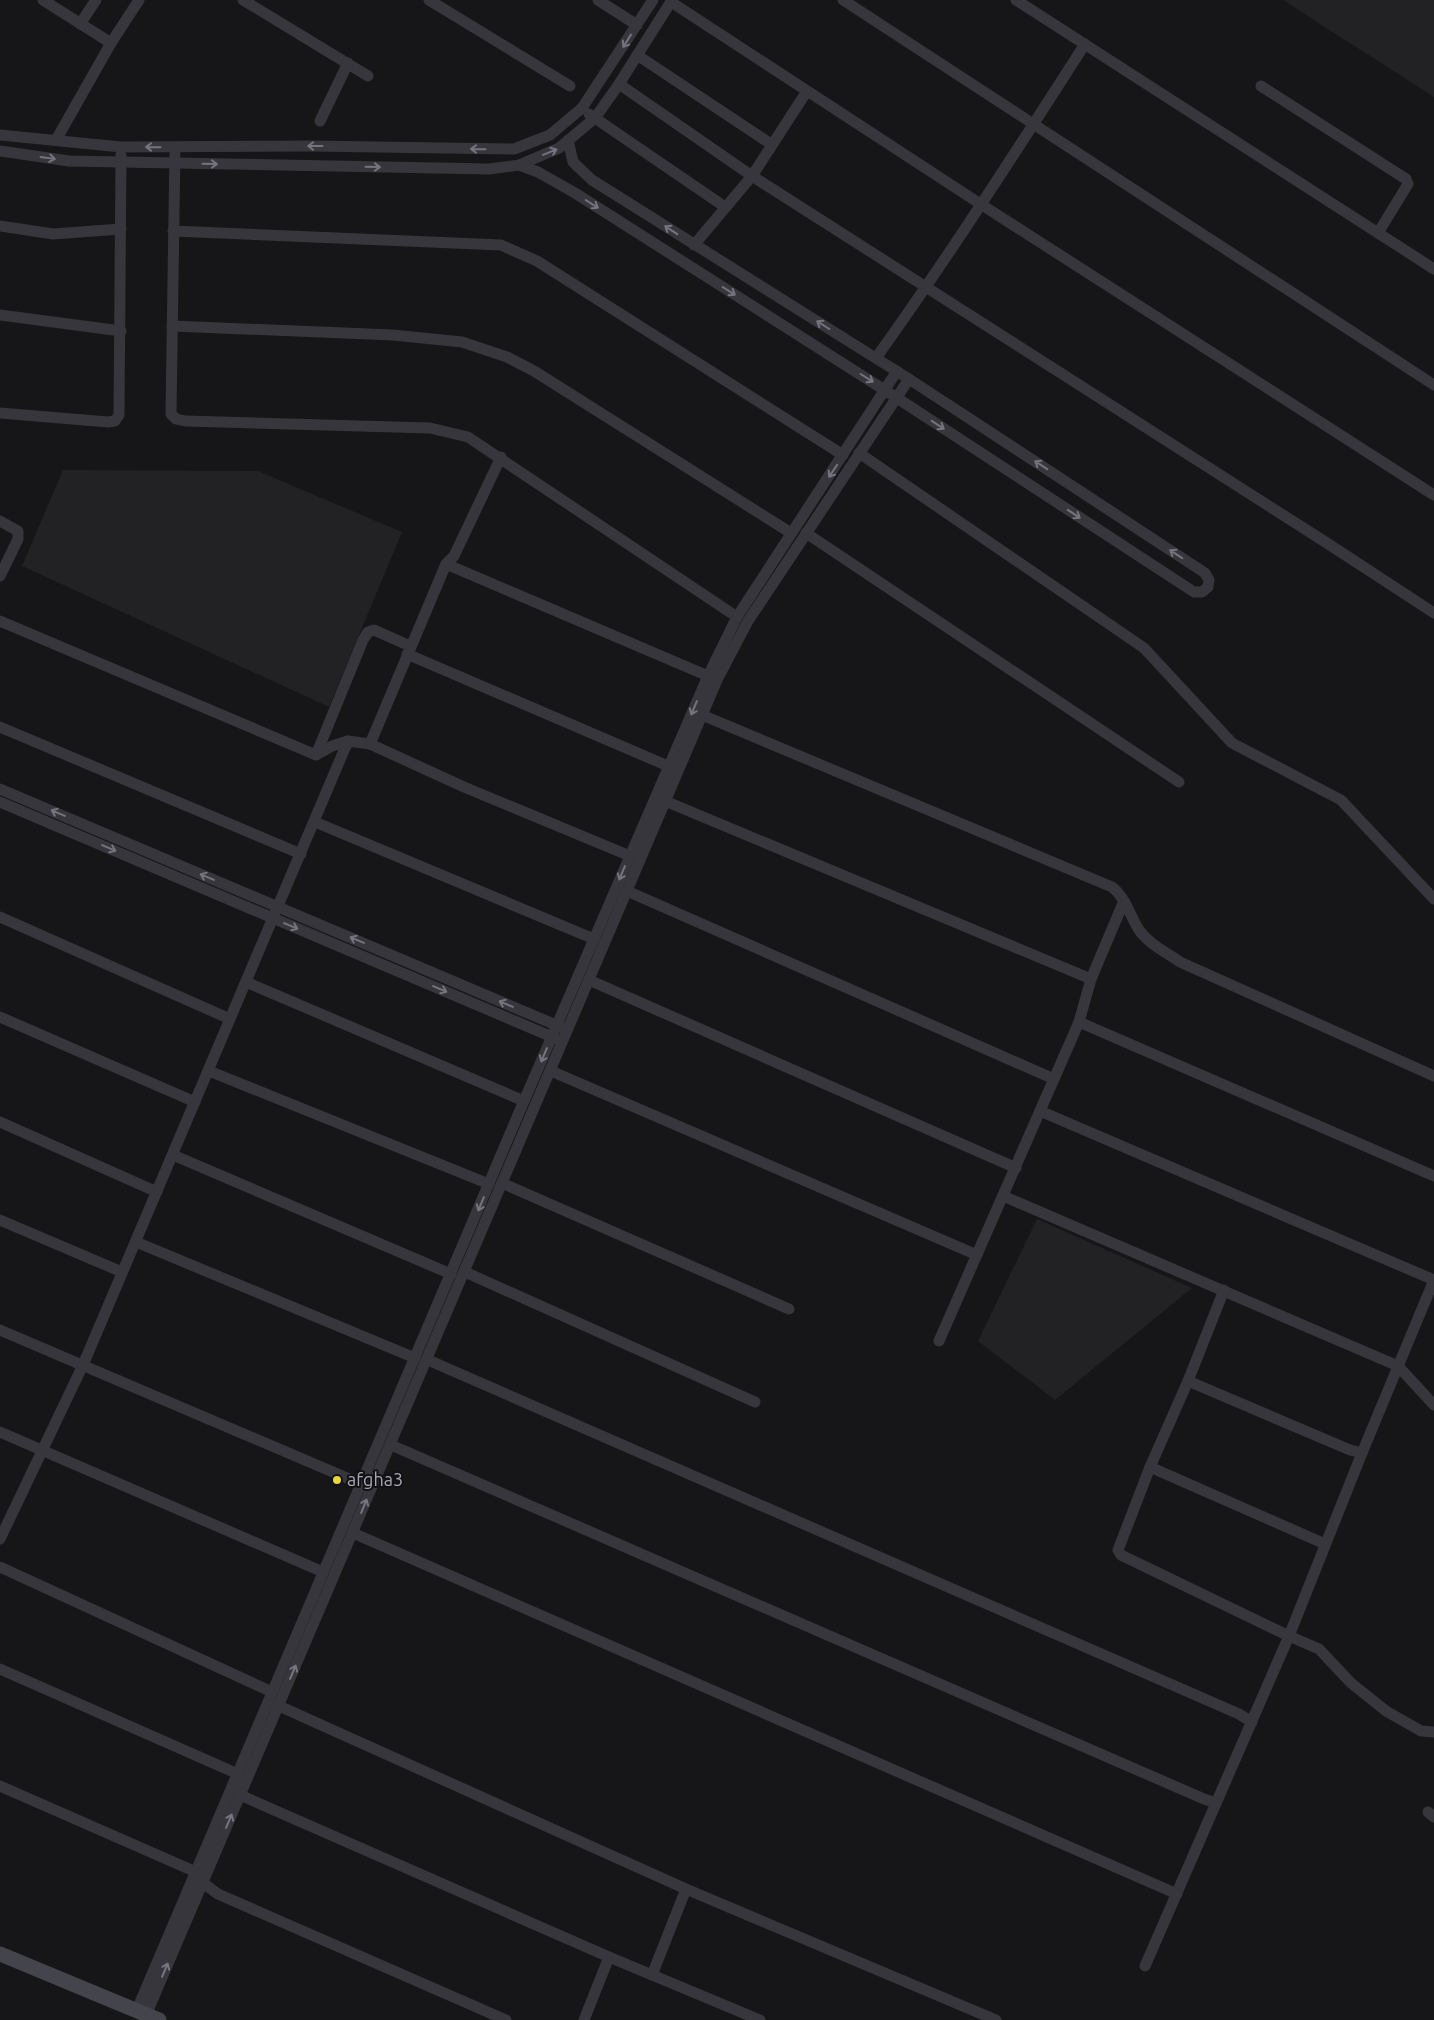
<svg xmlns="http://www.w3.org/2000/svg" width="1434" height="2020" font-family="Ubuntu,sans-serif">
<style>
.built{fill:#222124}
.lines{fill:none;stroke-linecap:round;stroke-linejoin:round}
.minor{stroke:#37363c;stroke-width:11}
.secondary{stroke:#44454c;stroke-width:15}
.oneway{stroke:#75757f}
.poi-dot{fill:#ead53a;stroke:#111012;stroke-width:2}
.labels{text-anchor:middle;stroke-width:4;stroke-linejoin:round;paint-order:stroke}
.poi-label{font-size:18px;fill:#a8a9b6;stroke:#111012;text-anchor:start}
</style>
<rect width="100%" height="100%" fill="#161517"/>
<g class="built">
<polygon points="1283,0 1434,0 1434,97"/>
<polygon points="63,470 258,471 402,532 329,707 22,566"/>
<polygon points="1037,1219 1192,1288 1055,1400 978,1341"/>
</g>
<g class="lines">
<g class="minor">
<polyline points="43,0 111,43"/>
<polyline points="243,0 368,76"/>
<polyline points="429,0 570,86"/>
<polyline points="598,0 637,25"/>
<polyline points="843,0 1434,385"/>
<polyline points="1016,0 1434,269"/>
<polyline points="671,2 982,205 1434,495"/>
<polyline points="80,24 96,0"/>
<polyline points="637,55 771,144"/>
<polyline points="619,84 752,176 1330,545 1434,613"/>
<polyline points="1261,86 1406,179 1408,184 1378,233"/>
<polyline points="589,114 725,207"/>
<polyline points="320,121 348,63"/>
<polyline points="0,135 121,147 312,146 514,149 550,135 582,108 653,0"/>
<polyline points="56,140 111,43 139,0"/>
<polyline points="175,148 171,414 176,419 185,421 430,428 468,437 737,617"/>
<polyline points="0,151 69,161 489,169 519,165 559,148 595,118 619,84 672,0"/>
<polyline points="519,165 538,172 575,193 897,398 1194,592 1202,592 1208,587 1209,580 1205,573 909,379 592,180 573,162 568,140"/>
<polyline points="0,226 53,234 121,229"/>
<polyline points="173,231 501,245 537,261 843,455"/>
<polyline points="694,245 752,176 807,91"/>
<polyline points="0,315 121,331"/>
<polyline points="172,326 393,335 462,342 507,357 534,371 791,533"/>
<path d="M876,358C949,256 1017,150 1085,44"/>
<polyline points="0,413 108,422 115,421 119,415 121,155"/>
<polyline points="859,453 1144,648 1232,743 1341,800 1434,899"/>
<polyline points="0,521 18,531 18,539 0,576"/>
<polyline points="806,533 1179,782"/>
<polyline points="446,564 708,676"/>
<polyline points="0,621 316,755 332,746 348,741"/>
<polyline points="407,654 668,766"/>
<path d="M702,715L1112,887C1126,898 1130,916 1139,930C1149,944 1166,952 1180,962L1434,1076"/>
<polyline points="0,727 301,854"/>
<polyline points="370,744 464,787 630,856"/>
<polyline points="316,755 363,640 368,632 374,630 410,646"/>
<polyline points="0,789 563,1028"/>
<polyline points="665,801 1091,979"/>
<polyline points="0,802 557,1039"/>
<polyline points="315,822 594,939"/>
<polyline points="627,891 1054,1079"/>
<polyline points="0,917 230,1019"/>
<polyline points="589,980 1016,1168"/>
<polyline points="246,982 524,1101"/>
<polyline points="0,1017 195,1102"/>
<polyline points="1079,1022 1434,1176"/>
<polyline points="209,1071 489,1184"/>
<polyline points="551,1071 977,1255"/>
<polyline points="1040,1111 1434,1280 1362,1453 1289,1636 1145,1966"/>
<polyline points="0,1122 157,1192"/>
<polyline points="173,1155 451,1274"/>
<polyline points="502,1183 789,1309"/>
<polyline points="1003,1196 1398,1366 1434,1405"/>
<polyline points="0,1220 122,1272"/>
<polyline points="136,1242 415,1358"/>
<polyline points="465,1272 755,1402"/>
<polyline points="1224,1290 1188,1381 1150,1467 1118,1550 1121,1555 1289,1636 1319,1649 1351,1683 1386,1711 1421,1731 1434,1732"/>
<polyline points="0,1330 361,1484"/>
<polyline points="939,1341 1079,1022 1091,979 1124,901"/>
<polyline points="428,1360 1239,1714 1252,1722"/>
<polyline points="1188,1381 1350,1450 1362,1453"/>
<polyline points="0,1432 323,1572"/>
<polyline points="391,1445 1204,1799 1216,1803"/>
<polyline points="1150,1467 1325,1544"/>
<polyline points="353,1533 1177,1894"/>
<polyline points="0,1539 83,1365 348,741 370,744 446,564 454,556 501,457"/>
<polyline points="0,1567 272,1692"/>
<polyline points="0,1669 238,1774"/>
<polyline points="279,1706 686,1889 996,2020"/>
<polyline points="0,1786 196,1872"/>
<polyline points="240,1795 609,1957 760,2020"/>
<polyline points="1428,1812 1434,1817"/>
<polyline points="203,1883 218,1894 506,2020"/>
<polyline points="652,1975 686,1889"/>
<polyline points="136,2012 524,1101 708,676 737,617 897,371"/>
<polyline points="146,2015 717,680 748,621 909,379"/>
<polyline points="584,2020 609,1957"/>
</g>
<polyline class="secondary" points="0,1954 159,2020"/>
</g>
<defs><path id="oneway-shaft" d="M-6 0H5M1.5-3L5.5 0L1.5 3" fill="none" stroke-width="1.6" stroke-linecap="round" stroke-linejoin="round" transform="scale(1.25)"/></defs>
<g class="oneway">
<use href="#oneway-shaft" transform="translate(627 41) rotate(122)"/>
<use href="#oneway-shaft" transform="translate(315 146) rotate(-180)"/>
<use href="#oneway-shaft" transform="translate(153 147) rotate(-179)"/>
<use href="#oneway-shaft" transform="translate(478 149) rotate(-179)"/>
<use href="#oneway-shaft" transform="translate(550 152) rotate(-22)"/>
<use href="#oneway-shaft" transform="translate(48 158) rotate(8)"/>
<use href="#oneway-shaft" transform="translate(210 164) rotate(1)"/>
<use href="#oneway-shaft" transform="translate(373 167) rotate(1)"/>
<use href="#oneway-shaft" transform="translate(592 204) rotate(32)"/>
<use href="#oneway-shaft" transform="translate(671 230) rotate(-147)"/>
<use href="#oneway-shaft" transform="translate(729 291) rotate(32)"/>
<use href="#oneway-shaft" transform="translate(823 325) rotate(-148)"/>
<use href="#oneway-shaft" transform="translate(867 378) rotate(32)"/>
<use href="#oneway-shaft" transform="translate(938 425) rotate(33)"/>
<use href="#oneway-shaft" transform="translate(1041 465) rotate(-147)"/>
<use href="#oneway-shaft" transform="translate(833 471) rotate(124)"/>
<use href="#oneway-shaft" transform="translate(1074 514) rotate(33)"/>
<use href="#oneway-shaft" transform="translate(1176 554) rotate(-147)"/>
<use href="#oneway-shaft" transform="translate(694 708) rotate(113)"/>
<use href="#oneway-shaft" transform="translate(58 813) rotate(-157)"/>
<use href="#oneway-shaft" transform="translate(109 848) rotate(23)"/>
<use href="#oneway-shaft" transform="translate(622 873) rotate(113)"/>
<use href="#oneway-shaft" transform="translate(207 877) rotate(-157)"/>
<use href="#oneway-shaft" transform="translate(291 926) rotate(23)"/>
<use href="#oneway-shaft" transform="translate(357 940) rotate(-157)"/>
<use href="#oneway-shaft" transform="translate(440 989) rotate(23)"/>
<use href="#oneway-shaft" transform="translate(506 1004) rotate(-157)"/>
<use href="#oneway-shaft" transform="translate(544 1055) rotate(113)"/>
<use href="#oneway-shaft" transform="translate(481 1204) rotate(113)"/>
<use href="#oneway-shaft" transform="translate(364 1506) rotate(-68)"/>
<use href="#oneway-shaft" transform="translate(293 1672) rotate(-67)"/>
<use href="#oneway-shaft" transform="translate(229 1821) rotate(-67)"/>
<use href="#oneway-shaft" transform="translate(165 1970) rotate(-67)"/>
</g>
<circle class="poi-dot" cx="337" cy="1480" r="5"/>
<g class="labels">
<g class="poi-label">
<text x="347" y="1486">afgha3</text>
</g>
</g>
</svg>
